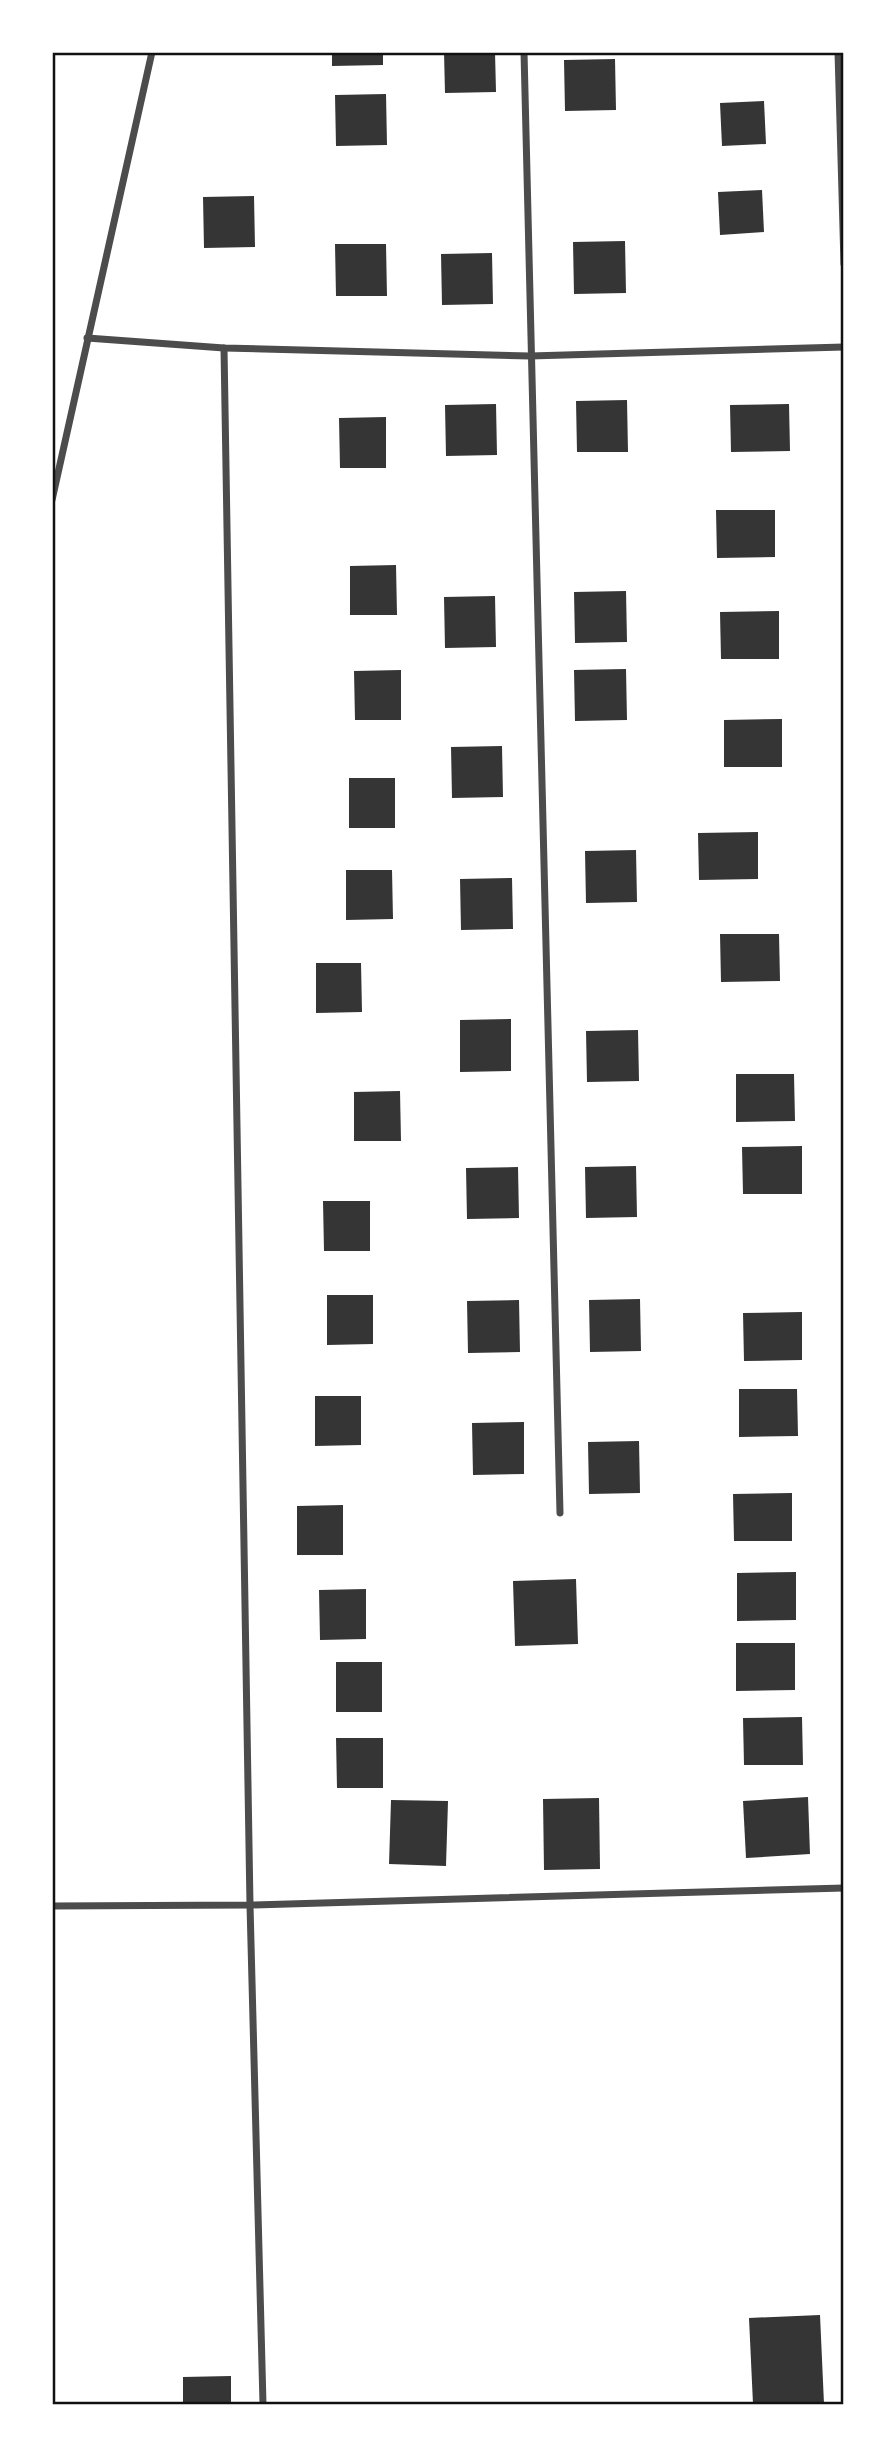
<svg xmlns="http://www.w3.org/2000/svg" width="896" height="2457" font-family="'Fira Sans Condensed',sans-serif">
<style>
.building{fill:#353535}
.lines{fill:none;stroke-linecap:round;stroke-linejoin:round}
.minor{stroke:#4c4c4c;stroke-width:7}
.neatline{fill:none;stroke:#111;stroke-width:2.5}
</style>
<rect width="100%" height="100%" fill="#fff"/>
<g class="building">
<polygon points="332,52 383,52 383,65 332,66"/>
<polygon points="444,52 495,52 496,92 445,93"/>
<polygon points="615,59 616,110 565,111 564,60"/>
<polygon points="386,94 387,145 336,146 335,95"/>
<polygon points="764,101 766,144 722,146 720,103"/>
<polygon points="762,190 764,232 720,235 718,192"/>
<polygon points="254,196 255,247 204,248 203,197"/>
<polygon points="625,241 626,293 574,294 573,242"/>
<polygon points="335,244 386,244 387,296 336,296"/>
<polygon points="492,253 493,304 442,305 441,254"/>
<polygon points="627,400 628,452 577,452 576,401"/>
<polygon points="496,404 497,455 446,456 445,405"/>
<polygon points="789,404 790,451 731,452 730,405"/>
<polygon points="386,417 386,468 340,468 339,418"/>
<polygon points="716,510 775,510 775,557 717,558"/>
<polygon points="396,565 397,615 350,615 350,566"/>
<polygon points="626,591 627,642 575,643 574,592"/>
<polygon points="495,596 496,647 445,648 444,597"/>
<polygon points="779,611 779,659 721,659 720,612"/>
<polygon points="626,669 627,720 575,721 574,670"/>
<polygon points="401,670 401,720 355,720 354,671"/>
<polygon points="782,719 782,767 724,767 724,720"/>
<polygon points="502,746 503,797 452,798 451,747"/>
<rect x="349" y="778" width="46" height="50"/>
<polygon points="758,832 758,879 699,880 698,833"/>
<polygon points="636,850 637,902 586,903 585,851"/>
<polygon points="346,870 392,870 393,919 346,920"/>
<polygon points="512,878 513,929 461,930 460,879"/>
<polygon points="720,934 779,934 780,981 721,982"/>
<polygon points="316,963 361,963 362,1012 316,1013"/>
<polygon points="511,1019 511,1071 460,1072 460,1020"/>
<polygon points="638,1030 639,1081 587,1082 586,1031"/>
<polygon points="736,1074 794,1074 795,1121 736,1122"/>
<polygon points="400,1091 401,1141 354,1141 354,1092"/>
<polygon points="802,1146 802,1194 743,1194 742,1147"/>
<polygon points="636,1166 637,1217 586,1218 585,1167"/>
<polygon points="518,1167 519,1218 467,1219 466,1168"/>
<polygon points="323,1201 370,1201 370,1251 324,1251"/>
<polygon points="327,1295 373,1295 373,1344 327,1345"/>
<polygon points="640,1299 641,1351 590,1352 589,1300"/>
<polygon points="519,1300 520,1352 468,1353 467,1301"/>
<polygon points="802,1312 802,1360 744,1361 743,1313"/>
<polygon points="739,1389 797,1389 798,1436 739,1437"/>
<polygon points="315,1396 361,1396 361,1445 315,1446"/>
<polygon points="524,1422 524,1474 473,1475 472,1423"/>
<polygon points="639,1441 640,1493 589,1494 588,1442"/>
<polygon points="792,1493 792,1541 734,1541 733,1494"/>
<polygon points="343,1505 343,1555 297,1555 297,1506"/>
<polygon points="796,1572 796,1620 737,1621 737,1573"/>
<polygon points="576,1579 578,1644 515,1646 513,1581"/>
<polygon points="366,1589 366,1639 320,1640 319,1590"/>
<polygon points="736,1643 795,1643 795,1690 736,1691"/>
<rect x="336" y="1662" width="46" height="50"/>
<polygon points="802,1717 803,1765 744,1765 743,1718"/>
<polygon points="336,1738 383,1738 383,1788 337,1788"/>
<polygon points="808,1797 810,1854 746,1858 743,1801"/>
<polygon points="599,1798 600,1869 544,1870 543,1799"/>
<polygon points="391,1800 448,1801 446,1866 389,1864"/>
<polygon points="820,2315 824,2404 753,2404 749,2318"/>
<polygon points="231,2376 231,2404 183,2404 183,2377"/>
</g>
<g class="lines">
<g class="minor">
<polyline points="524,52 560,1513"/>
<polyline points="838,52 844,264"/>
<polyline points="87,338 224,348 530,356 844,347"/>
<polyline points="224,348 250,1905 263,2404"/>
<polyline points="52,500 152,52"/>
<polyline points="52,1906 250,1905 844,1888"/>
</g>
</g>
<rect width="896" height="2457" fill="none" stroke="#ffffff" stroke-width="108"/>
<rect x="54" y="54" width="788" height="2349" class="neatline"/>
</svg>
